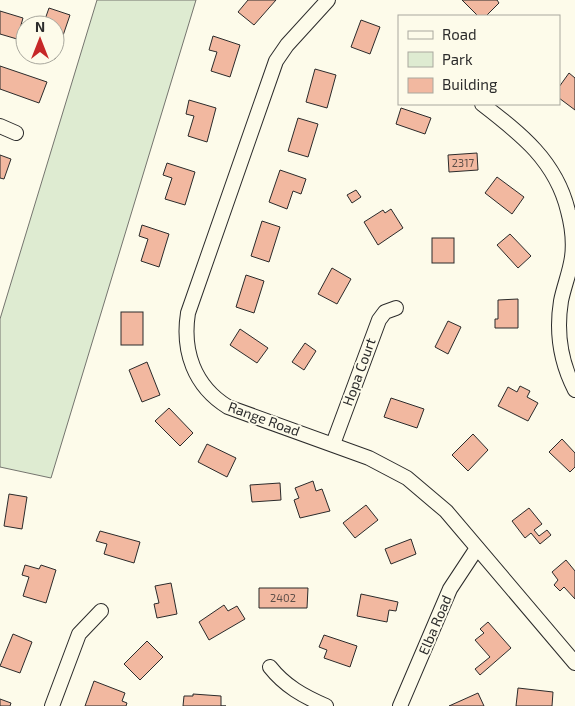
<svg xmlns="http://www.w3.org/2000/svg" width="575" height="706" font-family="'Exo 2',sans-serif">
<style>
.green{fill:#deebd1;stroke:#74746e}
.building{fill:#f2b8a0;stroke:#2b2b2b}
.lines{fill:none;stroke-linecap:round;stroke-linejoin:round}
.minor-casing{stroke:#2b2b2b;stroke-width:16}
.minor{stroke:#fdfbea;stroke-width:14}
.labels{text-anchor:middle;stroke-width:4;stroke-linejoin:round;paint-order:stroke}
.number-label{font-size:11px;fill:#5d4e48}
.street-label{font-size:14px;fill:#2b2b2b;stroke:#fdfbea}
</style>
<rect width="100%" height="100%" fill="#fdfbea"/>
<polygon class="green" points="97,0 196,0 51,478 0,467 0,319"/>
<g class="building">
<polygon points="248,0 276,0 254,25 238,12"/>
<polygon points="462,0 497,0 499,3 486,16 478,16"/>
<polygon points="49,8 70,15 55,59 42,55 55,55 55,25 43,25"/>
<polygon points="0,11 23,18 17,39 0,34"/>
<polygon points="361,20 380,27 370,54 351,47"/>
<polygon points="213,36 240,45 230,77 211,71 217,52 209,50"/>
<polygon points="0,66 47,82 39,103 0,89"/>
<polygon points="315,69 336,75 327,108 306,102"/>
<polygon points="569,73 575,78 575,110 559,98 559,87"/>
<polygon points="189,100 216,108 207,142 188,136 194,116 186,114"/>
<polygon points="401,108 431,118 425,134 396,124"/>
<polygon points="298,118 318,124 308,157 288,151"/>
<polygon points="477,153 478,170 449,172 448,155"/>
<polygon points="0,155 11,159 4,179 0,178"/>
<polygon points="167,163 195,172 185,205 165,199 172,178 163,175"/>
<polygon points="280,170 306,179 301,194 293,191 287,209 269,202"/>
<polygon points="497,177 524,197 512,214 485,193"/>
<polygon points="356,190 361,197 352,203 347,195"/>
<polygon points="391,209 403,228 378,245 364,222 383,210 385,213"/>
<polygon points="262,221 280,227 269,262 251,256"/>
<polygon points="142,225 169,234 159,267 141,261 148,239 139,236"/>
<polygon points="510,234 531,256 518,268 497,245"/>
<rect x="432" y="238" width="22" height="25"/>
<polygon points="332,268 351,279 337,304 318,294"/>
<polygon points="246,275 264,281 254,313 236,307"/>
<polygon points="518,299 518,328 495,328 495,319 498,319 498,300"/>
<rect x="121" y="312" width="22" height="33"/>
<polygon points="448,321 461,327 448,354 435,347"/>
<polygon points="240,329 268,348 257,363 230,345"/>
<polygon points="305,343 316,351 304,370 292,362"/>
<polygon points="147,362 160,395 142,402 129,370"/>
<polygon points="520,386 530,391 527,397 538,403 528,421 498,406 508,387 517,392"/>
<polygon points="391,398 424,409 417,428 384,417"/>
<polygon points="169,408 193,433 180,446 155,421"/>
<polygon points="473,434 488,450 468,471 452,455"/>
<polygon points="562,439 575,453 575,467 570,472 549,452"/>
<polygon points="207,444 236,458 227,477 198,462"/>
<polygon points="313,481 316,491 322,489 330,511 300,518 294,500 299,498 295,488"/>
<polygon points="280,483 281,500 252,502 250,485"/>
<polygon points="9,494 27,497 22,529 4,526"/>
<polygon points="366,505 378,520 355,538 343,523"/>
<polygon points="529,508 542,524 534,530 539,536 547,530 551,535 540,544 531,533 525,538 512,521"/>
<polygon points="100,531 140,542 134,563 104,554 107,544 96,541"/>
<polygon points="411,539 416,554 391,564 385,549"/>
<polygon points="566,560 575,571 575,599 564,587 560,591 554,585 558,580 552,572"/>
<polygon points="25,565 39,569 41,565 56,570 46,603 23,596 29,577 22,575"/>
<polygon points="171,583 177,614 157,618 154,604 159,603 155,586"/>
<polygon points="259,588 308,588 307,608 259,608"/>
<polygon points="361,594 398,602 396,611 389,610 387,622 357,616"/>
<polygon points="224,605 228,611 237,606 245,619 209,640 199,622"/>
<polygon points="488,622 511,648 480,675 475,669 490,657 475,640 484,633 480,629"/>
<polygon points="13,634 32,642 20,673 0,666"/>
<polygon points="324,635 357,646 350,667 324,658 327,650 319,647"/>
<polygon points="147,641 163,657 140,680 124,664"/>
<polygon points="94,681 125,693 122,701 127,703 126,706 85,706"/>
<polygon points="518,688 553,692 552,706 516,706"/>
<polygon points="478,693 484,706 449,706"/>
<polygon points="193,694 221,696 221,706 226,706 183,706 184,696 193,696"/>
<polygon points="0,699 11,703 10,706 0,706"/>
</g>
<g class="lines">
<defs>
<g id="minor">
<path d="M328,0L287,45L276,61L188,313C182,351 194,386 228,407L369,458L407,478L446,511L575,663"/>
<path d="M482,104C521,134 556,161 568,211C572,226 574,242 572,257C570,272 564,286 561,301C556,332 561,363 575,390"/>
<polyline points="0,126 16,133"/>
<polyline points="333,444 379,320 385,312 396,308"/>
<path d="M270,667C285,686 303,696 326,706"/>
<polyline points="52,706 79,634 101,611"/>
<polyline points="400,706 450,589 477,548"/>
</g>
</defs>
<use href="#minor" class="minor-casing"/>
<use href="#minor" class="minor"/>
</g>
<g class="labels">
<g class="number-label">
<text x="463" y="167">2317</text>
<text x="283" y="602">2402</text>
</g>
<g class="street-label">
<text transform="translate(359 372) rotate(-70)" y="5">Hopa Court</text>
<text transform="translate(264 419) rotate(20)" y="5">Range Road</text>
<text transform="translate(435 625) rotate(-67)" y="5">Elba Road</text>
</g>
</g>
<rect x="398" y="15" width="162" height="90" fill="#fdfbea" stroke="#a9a89e"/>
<rect x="408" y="31" width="25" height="8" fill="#fdfbea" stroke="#a9a89e"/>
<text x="442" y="40" font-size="15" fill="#2b2b2b">Road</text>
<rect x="408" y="52" width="25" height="15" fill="#deebd1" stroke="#a9a89e"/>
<text x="442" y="65" font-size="15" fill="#2b2b2b">Park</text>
<rect x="408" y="78" width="25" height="15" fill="#f2b8a0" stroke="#a9a89e"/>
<text x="442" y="90" font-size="15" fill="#2b2b2b">Building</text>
<g transform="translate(40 40)"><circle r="24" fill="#fdfbea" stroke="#a9a89e"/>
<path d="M0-4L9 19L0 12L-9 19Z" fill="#c62828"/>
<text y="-8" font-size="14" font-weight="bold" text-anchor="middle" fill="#2b2b2b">N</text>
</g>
</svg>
